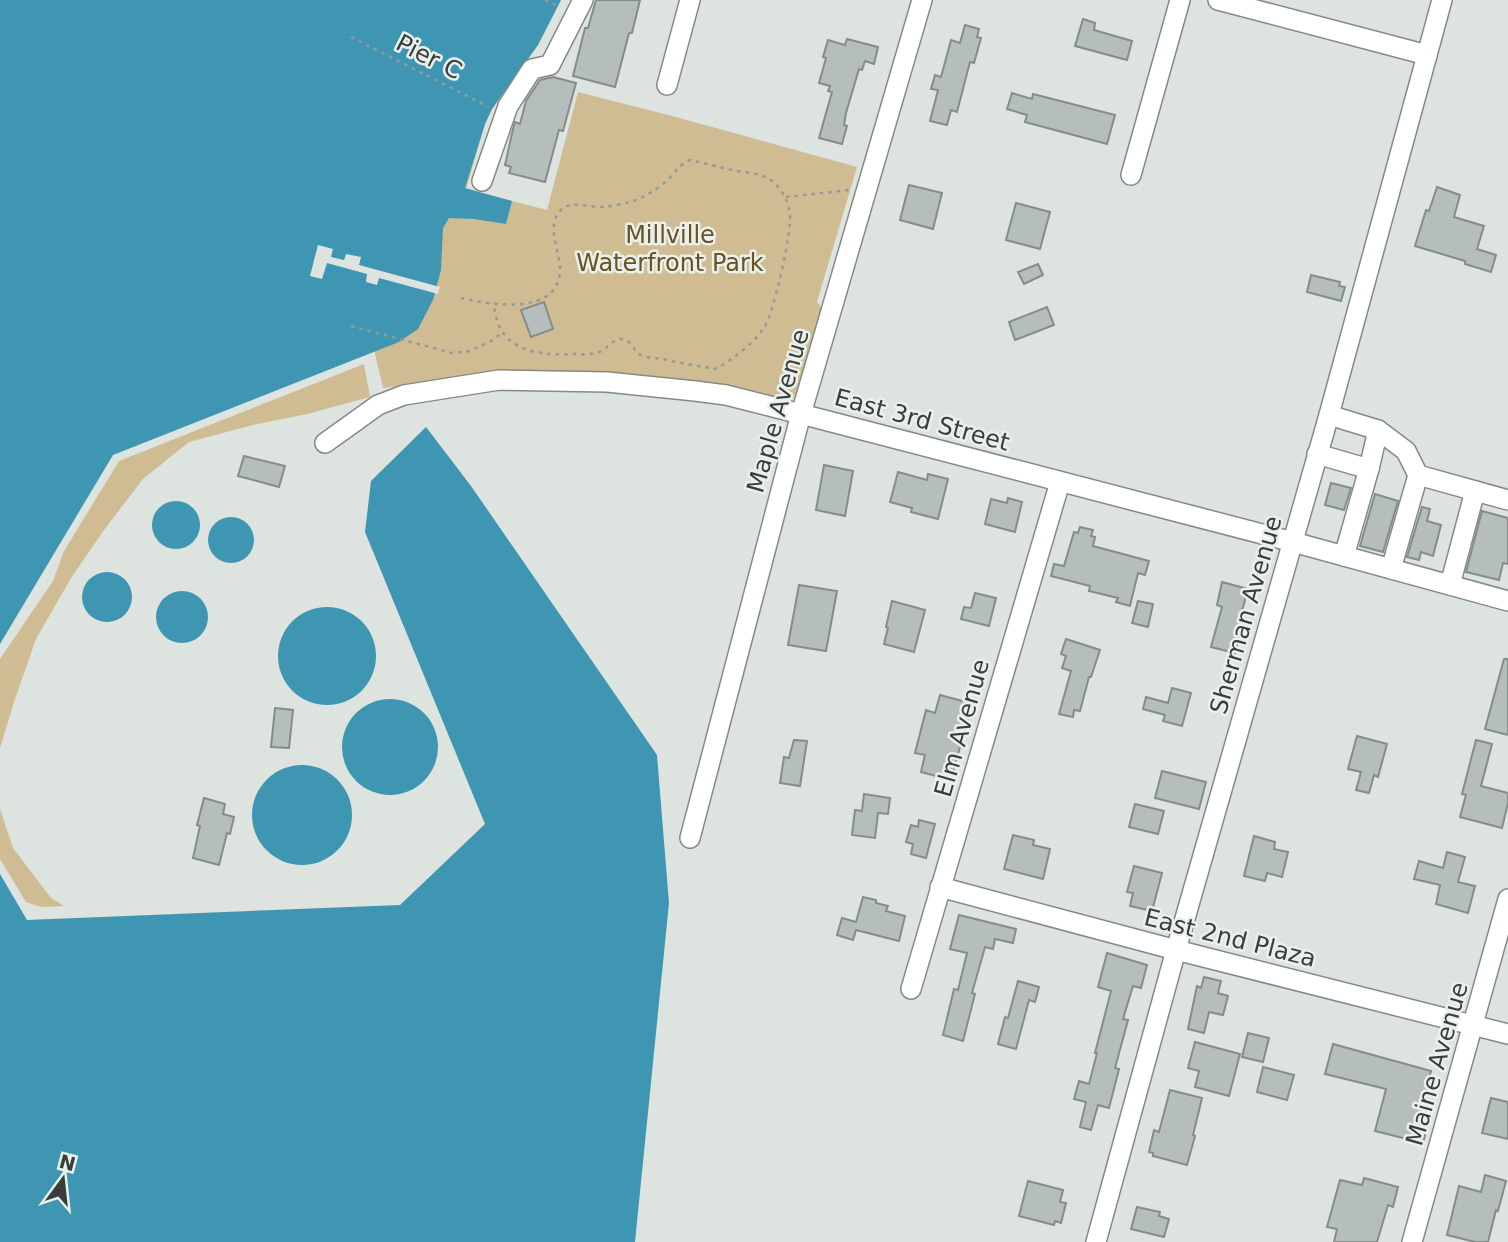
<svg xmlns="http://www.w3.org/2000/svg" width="1508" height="1242" font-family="'DejaVu Sans',sans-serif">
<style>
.green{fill:#cfbc93}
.water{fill:#3f96b2}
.pier{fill:#dde3df}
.building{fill:#b6bebd;stroke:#858c8c;stroke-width:2}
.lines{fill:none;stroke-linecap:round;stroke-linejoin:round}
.minor-casing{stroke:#858a86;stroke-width:22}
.path{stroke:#959a97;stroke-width:2.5;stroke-dasharray:3.5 5;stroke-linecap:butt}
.minor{stroke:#fff;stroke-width:19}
.labels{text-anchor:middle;stroke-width:5;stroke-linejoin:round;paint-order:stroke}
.street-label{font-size:24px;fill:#3a3d3b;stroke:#eaf0ec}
.park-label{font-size:24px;fill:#685321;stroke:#eaf0ec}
</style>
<rect width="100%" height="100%" fill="#dde3df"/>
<g class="green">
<polygon points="561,0 538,45 492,109 485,124 466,189 547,210 578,92 672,116 857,167 817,302 822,308 800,387 794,397 789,399 707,384 611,372 548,372 444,381 383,388 374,349 202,225"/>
<polygon points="364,364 370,397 307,414 253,425 189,442 143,479 104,530 71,578 36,639 15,699 0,748 0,659 53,581 64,551 119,461"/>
<polygon points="0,809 13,848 51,898 64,906 41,907 26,902 0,859"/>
</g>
<g class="water">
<polygon points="0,0 561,0 538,45 492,109 485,124 465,188 512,201 506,224 474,219 449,218 443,228 441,270 433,300 418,329 399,342 113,455 0,644"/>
<polygon points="426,427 471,486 657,755 669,903 635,1242 0,1242 0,874 27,920 400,905 485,824 365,532 371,481"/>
<circle cx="176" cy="525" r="24"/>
<circle cx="231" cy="540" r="23"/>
<circle cx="107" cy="597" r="25"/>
<circle cx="182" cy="617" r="26"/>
<circle cx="327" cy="656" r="49"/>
<circle cx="390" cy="747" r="48"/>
<circle cx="302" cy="815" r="50"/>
</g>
<polygon class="pier" points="318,245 333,249 331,257 344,260 346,254 361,257 359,265 440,287 438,294 379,278 377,285 366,282 367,274 327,263 322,279 310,276"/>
<g class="building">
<polygon points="596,0 640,0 632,33 629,33 615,87 573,76 585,28 588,28"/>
<polygon points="1083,19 1095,23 1094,30 1132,41 1127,60 1075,46"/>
<polygon points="965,25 979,29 977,37 981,38 974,63 970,62 957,112 951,110 947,125 930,121 938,90 931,89 935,75 941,77 951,40 960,43"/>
<polygon points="847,39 878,47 874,64 865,61 862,70 859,69 846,113 844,125 847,126 842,144 819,138 832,92 828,91 830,86 819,83 826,58 823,57 828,40 845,45"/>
<polygon points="553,77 576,83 563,131 559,130 545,182 509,173 511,167 505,165 513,129 515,122 520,124 526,101 540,80"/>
<polygon points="1012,93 1032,99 1033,94 1115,115 1107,144 1025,122 1027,115 1007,109"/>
<polygon points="909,185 942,193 933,229 900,220"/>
<polygon points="1437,187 1460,195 1454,217 1484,226 1477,249 1496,255 1491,272 1465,264 1465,261 1415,246 1426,210 1429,211"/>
<polygon points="1016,203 1050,212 1040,249 1006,240"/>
<polygon points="1038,264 1043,275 1024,284 1018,272"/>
<polygon points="1311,275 1340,282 1339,286 1345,287 1341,301 1307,292"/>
<polygon points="544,302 553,329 531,337 521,310"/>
<polygon points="1047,307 1054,325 1015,340 1009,322"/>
<polygon points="244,456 285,466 279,487 238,476"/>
<polygon points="824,465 853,471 845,516 816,510"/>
<polygon points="898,472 927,480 928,474 948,479 938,519 911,512 912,508 890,502"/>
<polygon points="1331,483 1351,488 1344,510 1325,505"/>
<polygon points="1375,494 1398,501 1383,552 1360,546"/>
<polygon points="1008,498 1022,502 1015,532 985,524 991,499 1007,503"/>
<polygon points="1422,507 1430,509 1427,521 1441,525 1433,556 1421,552 1419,560 1407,557"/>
<polygon points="1482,511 1508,518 1508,564 1503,563 1499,580 1466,572"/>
<polygon points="1080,527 1093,530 1091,536 1095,537 1093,546 1149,561 1145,575 1138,573 1130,606 1116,602 1118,598 1089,591 1090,586 1051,576 1054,564 1064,566 1074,532 1078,533"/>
<polygon points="1222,582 1248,589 1239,622 1243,623 1235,653 1211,647 1222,607 1217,605"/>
<polygon points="799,585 837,591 826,651 788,645"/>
<polygon points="975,593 996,598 989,626 961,619 964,607 971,608"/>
<polygon points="892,601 925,610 914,652 884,644 888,628 886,627"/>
<polygon points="1138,601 1153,604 1148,627 1132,623"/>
<polygon points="1066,639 1100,650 1091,677 1089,677 1080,711 1074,710 1073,717 1059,714 1071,671 1062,668 1066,656 1061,654"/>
<polygon points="1504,659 1508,659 1508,735 1485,729"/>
<polygon points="1172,688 1191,693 1182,726 1163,721 1165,715 1143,709 1146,697 1168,703"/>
<polygon points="940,695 966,702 962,716 968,718 951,780 921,772 925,755 915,753 926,710 935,713"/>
<polygon points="275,708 293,710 289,748 271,747"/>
<polygon points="1357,736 1387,744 1378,777 1374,775 1369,793 1356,790 1361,772 1348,769"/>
<polygon points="794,740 807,741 800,786 780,783 784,757 789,758"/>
<polygon points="1476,740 1492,744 1481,786 1508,793 1508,803 1502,828 1460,817 1466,795 1462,794"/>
<polygon points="1162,771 1206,782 1199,809 1155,798"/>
<polygon points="864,794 890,798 888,814 878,813 875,838 852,835 855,810 862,811"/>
<polygon points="204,798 225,804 223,814 234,817 230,834 227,833 219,865 193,858 200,826 197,825"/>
<polygon points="1135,804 1164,811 1158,834 1129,827"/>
<polygon points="919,820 935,824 926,858 911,854 913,844 906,842 911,825 918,827"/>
<polygon points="1013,835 1034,840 1033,845 1050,849 1043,879 1004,869"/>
<polygon points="1254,836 1275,842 1274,849 1288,852 1282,877 1267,873 1265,881 1244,876"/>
<polygon points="1447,852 1465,857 1458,882 1475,886 1468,913 1436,904 1440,885 1414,879 1419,861 1443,868"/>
<polygon points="1134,866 1162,873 1152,911 1130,906 1133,893 1127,892"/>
<polygon points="863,897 876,900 876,903 888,906 886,911 905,916 899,941 856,930 853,940 837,935 842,918 856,922"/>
<polygon points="959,915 1016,929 1013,943 995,939 993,949 985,947 972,993 975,994 963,1041 943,1035 954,989 958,990 967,953 950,949"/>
<polygon points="1107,953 1147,965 1141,988 1133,986 1123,1019 1128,1020 1115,1068 1119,1069 1109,1108 1098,1105 1091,1130 1080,1127 1086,1102 1074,1099 1079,1081 1089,1084 1097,1053 1095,1053 1111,991 1098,987"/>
<polygon points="1204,977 1221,981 1218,993 1228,996 1223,1015 1209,1012 1204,1033 1188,1029 1197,986 1201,988"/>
<polygon points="1018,981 1039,987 1035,1002 1029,1000 1016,1049 998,1044 1005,1017 1008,1018"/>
<polygon points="1248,1033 1269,1038 1263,1062 1242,1057"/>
<polygon points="1195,1042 1240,1054 1229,1096 1195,1087 1199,1071 1188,1068"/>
<polygon points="1333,1044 1431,1071 1420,1113 1430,1116 1423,1143 1375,1131 1386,1089 1325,1074"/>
<polygon points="1263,1067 1294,1075 1287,1100 1257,1092"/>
<polygon points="1170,1090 1202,1098 1193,1135 1195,1136 1187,1165 1153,1156 1153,1153 1149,1152 1154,1130 1159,1132"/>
<polygon points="1491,1098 1508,1102 1508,1139 1482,1133"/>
<polygon points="1485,1175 1506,1181 1498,1211 1496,1210 1488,1242 1475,1242 1447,1235 1459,1186 1481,1192"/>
<polygon points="1364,1178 1398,1187 1393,1207 1388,1205 1377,1242 1334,1242 1337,1229 1327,1227 1340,1180 1362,1185"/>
<polygon points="1028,1181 1063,1190 1060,1202 1066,1203 1061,1223 1055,1221 1054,1225 1019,1216"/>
<polygon points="1137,1207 1160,1212 1159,1216 1169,1219 1164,1237 1131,1229"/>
</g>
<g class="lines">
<defs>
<g id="minor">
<polyline points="1218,0 1427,55"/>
<polyline points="667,85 690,0"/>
<polyline points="1131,175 1180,0"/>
<polyline points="482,181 508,106 532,69 550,65 583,0"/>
<polyline points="1329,415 1378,430 1406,451 1418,475 1508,500"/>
<polyline points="325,443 378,405 404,395 499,380 607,382 695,391 726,395 801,414 1293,542 1508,601"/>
<polyline points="1317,454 1369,469 1344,556"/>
<polyline points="1369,469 1378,430"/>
<polyline points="1391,569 1418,475"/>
<polyline points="1450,585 1475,491"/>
<polyline points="690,838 801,414 922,0"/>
<polyline points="940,887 1176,950 1508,1034"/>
<polyline points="911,989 1060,482"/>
<polyline points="1096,1242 1176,950 1329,415 1442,0"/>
<polyline points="1412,1242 1508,899"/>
</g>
</defs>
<use href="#minor" class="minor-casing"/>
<g class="path">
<polyline points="545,0 558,6"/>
<polyline points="351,37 489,107"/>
<polyline points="786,197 849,190"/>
<path d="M461,298C490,305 558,316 560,271C561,252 544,225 562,209C572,200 591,208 604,207C612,206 622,204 630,202C642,198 653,192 663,184C673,176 678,165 690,160C704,163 718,167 732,170C745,173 762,172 773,182C783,191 788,200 790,214C792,232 774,312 764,328C754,343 731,361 715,369C698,366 680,363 662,359C656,358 647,358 641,355C633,351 632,339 621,339C612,339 607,350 599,352C591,355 581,354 572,354C534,356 496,349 494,303"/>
<polyline points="351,326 452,353 470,351 491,341 502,333"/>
</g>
<use href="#minor" class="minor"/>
</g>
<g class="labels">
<g class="street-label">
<text transform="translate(429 57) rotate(27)" y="8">Pier C</text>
<text transform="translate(778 411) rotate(-74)" y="8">Maple Avenue</text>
<text transform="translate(922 420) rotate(15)" y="8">East 3rd Street</text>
<text transform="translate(1246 615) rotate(-74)" y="8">Sherman Avenue</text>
<text transform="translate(962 728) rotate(-74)" y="8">Elm Avenue</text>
<text transform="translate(1230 938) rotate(14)" y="8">East 2nd Plaza</text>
<text transform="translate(1437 1064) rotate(-74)" y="8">Maine Avenue</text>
</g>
<g class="park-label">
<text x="670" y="243">Millville<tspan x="670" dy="28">Waterfront Park</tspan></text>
</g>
</g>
<g transform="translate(63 1179) rotate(15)" stroke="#eaf0ec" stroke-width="5" paint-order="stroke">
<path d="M0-5L12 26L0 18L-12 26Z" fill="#3a3d3b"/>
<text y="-10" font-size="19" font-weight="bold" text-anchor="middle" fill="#3a3d3b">N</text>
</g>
</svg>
